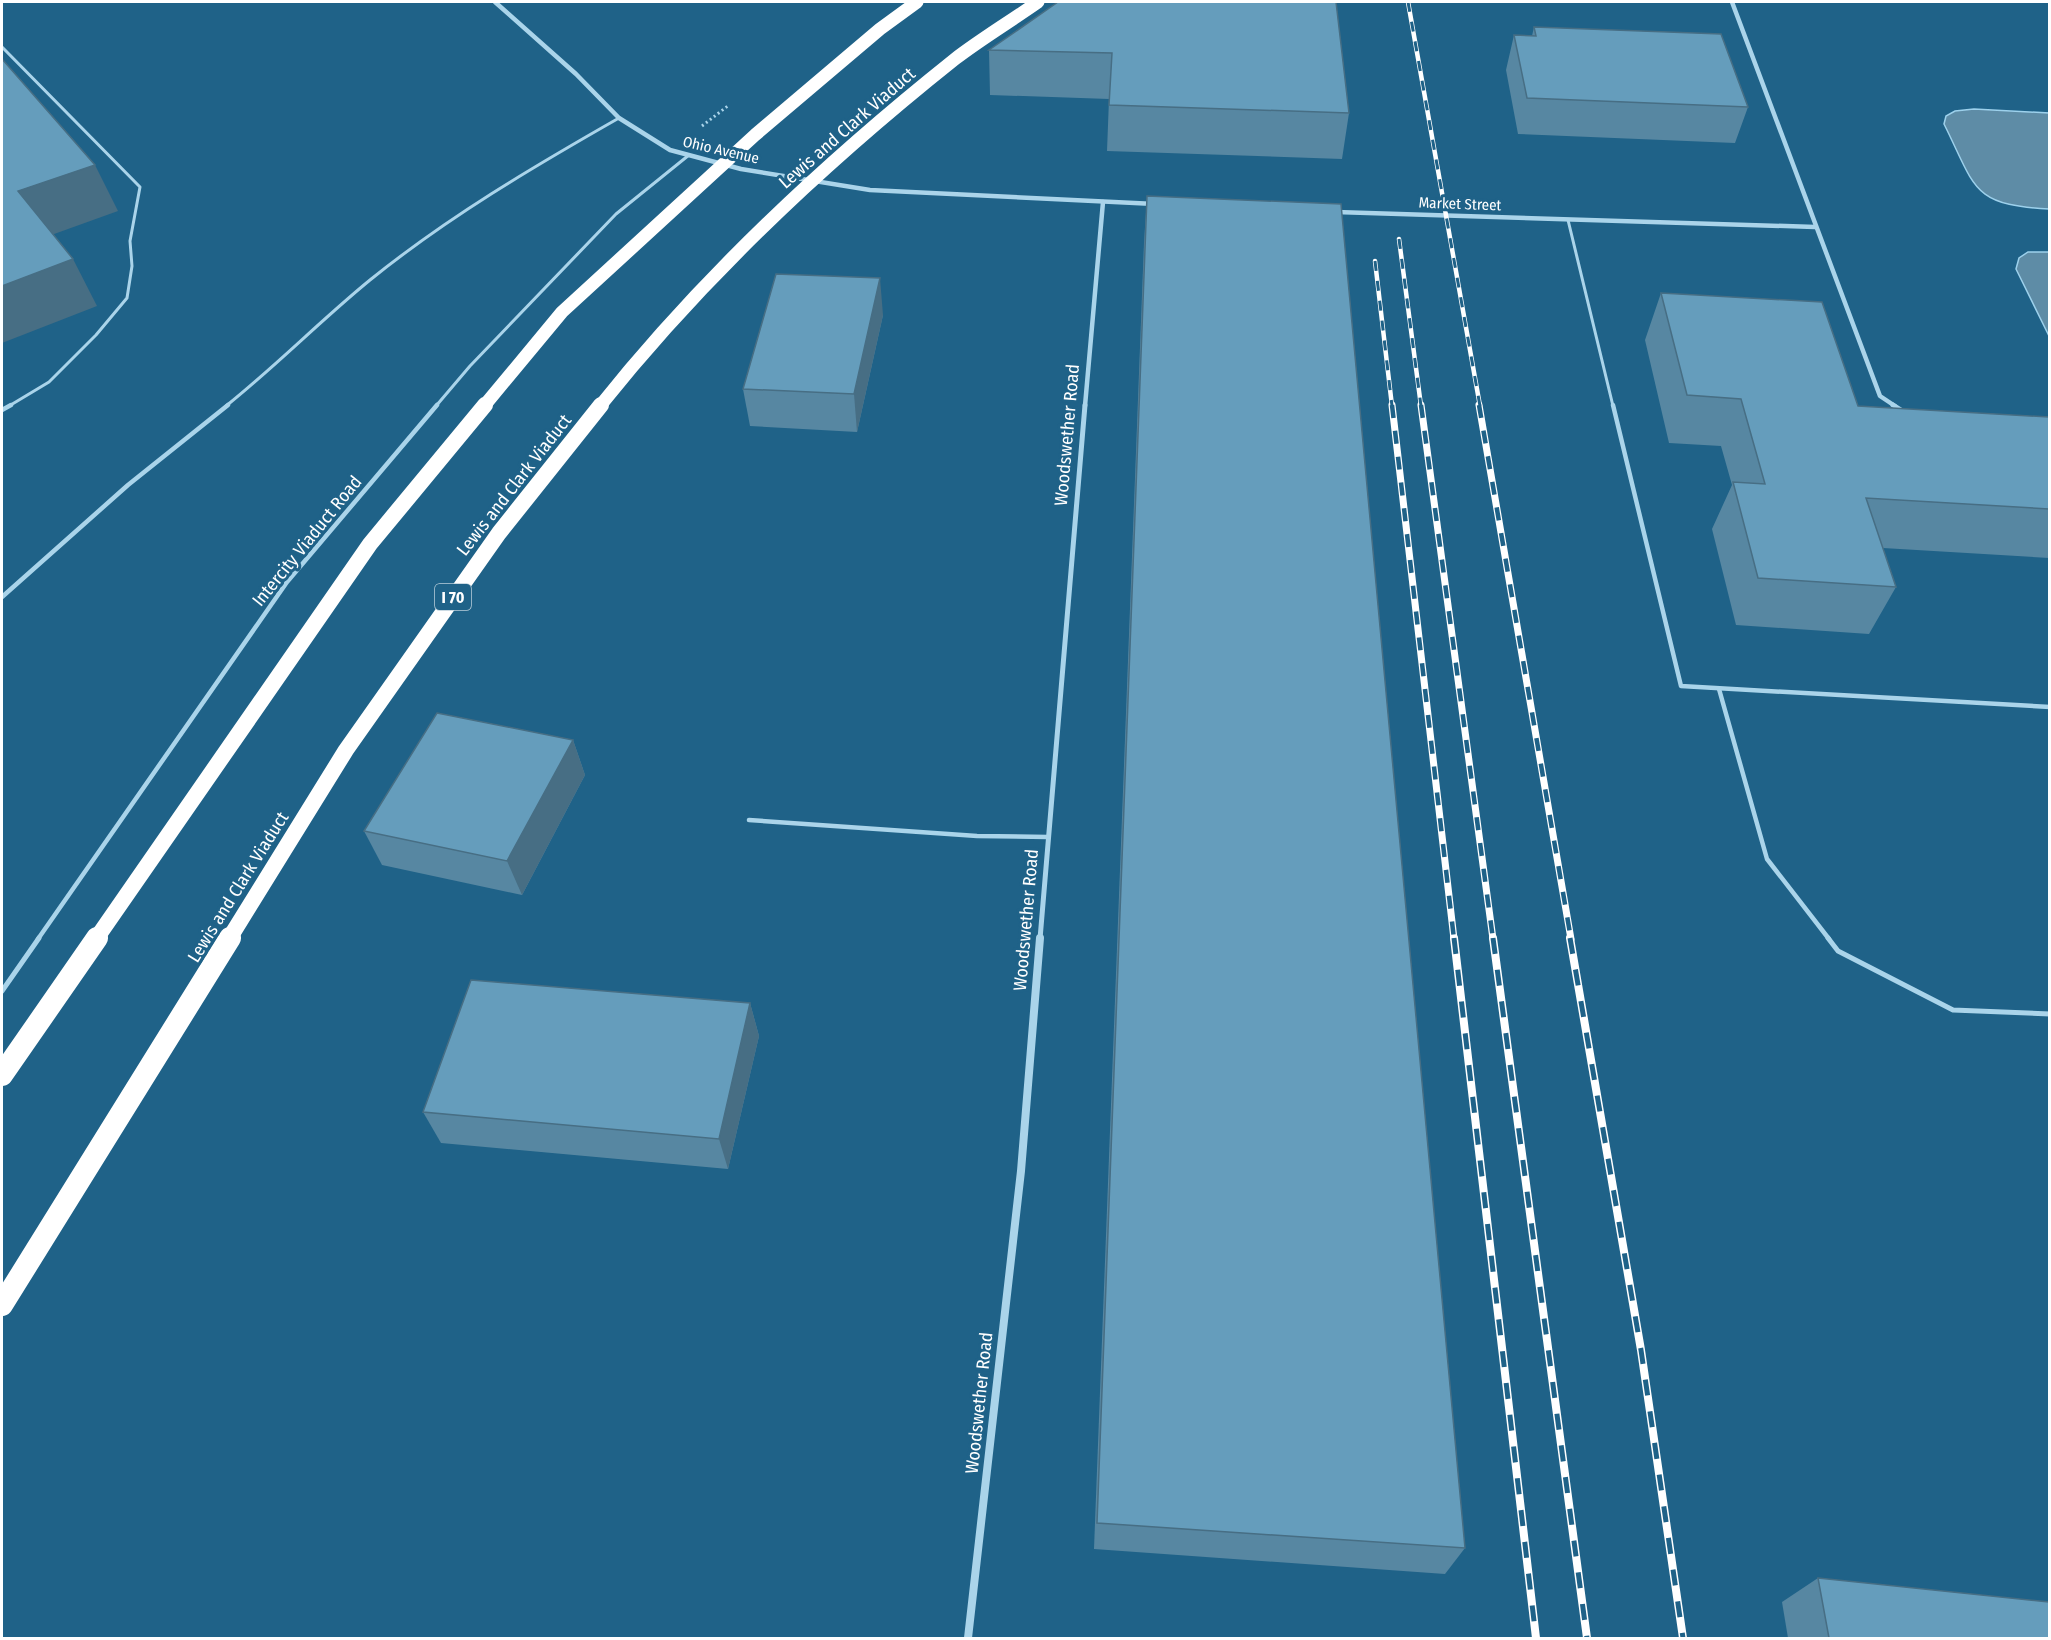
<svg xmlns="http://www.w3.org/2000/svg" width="2051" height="1640" font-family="'Fira Sans Condensed',sans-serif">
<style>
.water{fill:#5e8ca6;stroke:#9dd1ec;stroke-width:1.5}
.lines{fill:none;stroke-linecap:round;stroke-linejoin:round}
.path{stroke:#aad4ea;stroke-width:3;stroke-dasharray:2 3;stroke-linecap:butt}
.service-far2{stroke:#aad4ea;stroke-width:3}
.service-far1{stroke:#aad4ea;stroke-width:4.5}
.service{stroke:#aad4ea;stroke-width:5}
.minor-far2{stroke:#aad4ea;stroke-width:4.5}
.minor-far1{stroke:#aad4ea;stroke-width:5}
.minor{stroke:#aad4ea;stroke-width:8}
.rail-far2-casing{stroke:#fff;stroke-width:4.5}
.rail-far1-casing{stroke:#fff;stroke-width:7}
.rail-casing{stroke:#fff;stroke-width:8}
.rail-far2{stroke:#1f6288;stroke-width:3;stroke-dasharray:10;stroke-linecap:butt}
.rail-far1{stroke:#1f6288;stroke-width:4.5;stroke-dasharray:13;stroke-linecap:butt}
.rail{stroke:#1f6288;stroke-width:5;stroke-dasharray:16;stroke-linecap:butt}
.motorway-bridge-far2{stroke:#fff;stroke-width:13}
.motorway-bridge-far1{stroke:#fff;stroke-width:16}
.motorway-bridge{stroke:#fff;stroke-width:22}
.wall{fill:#5787a2}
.shaded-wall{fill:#476e84}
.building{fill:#659dbc;stroke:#476e84;stroke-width:1.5}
.labels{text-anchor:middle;stroke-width:6;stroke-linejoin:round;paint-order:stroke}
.far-street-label{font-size:15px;fill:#fff;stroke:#1f6288}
.shield{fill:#1f6288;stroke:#bcd0db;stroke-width:1.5}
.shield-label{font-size:16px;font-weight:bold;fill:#fff}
.street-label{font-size:18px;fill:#fff;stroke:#1f6288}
</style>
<rect width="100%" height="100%" fill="#1f6288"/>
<g class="water">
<path d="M1974,109L2049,113V209C1971,205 1976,188 1944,124L1946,116L1955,111Z"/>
<polygon points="2028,252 2049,252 2049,336 2016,269 2019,258"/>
</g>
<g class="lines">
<polyline class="path" points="702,126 729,105"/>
<g class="service-far2">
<polyline points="2,47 140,187 130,241 132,266 127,298 96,335 49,382 9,406"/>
<polyline points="1568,220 1613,406"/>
<path d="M226,406C276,366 321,320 370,280C448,217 533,167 619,118"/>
<polyline points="436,406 470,366 616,214 689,155"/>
</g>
<g class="service-far1">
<polyline points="1613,405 1681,686 2050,707"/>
<polyline points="2,410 11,405"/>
<polyline points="2,597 128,485 228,405"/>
<polyline points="1719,689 1767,859 1829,939"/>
<polyline points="749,820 977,836 1048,837"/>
<polyline points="38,939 287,582 437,405"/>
</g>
<g class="service">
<polyline points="1828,938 1838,951 1953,1010 2050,1014"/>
<polyline points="2,991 39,938"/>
</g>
<g class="minor-far2">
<polyline points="495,2 576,74 619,118 670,150 741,169 870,190 1155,204"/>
<polyline points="1732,2 1880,396 1895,406"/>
<polyline points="1336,212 1815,227"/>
<polyline points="1085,406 1103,202"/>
</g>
<g class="minor-far1">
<polyline points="1893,405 1904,412"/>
<polyline points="1040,939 1085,405"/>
</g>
<polyline class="minor" points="968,1638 1021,1171 1040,938"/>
<defs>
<g id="rail-far2">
<polyline points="1408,2 1480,406"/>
<polyline points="1399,239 1421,406"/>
<polyline points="1375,261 1392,406"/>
</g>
<g id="rail-far1">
<polyline points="1392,405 1454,939"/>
<polyline points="1421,405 1493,939"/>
<polyline points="1479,405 1571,939"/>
</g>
<g id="rail">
<polyline points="1454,938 1536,1638"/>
<polyline points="1493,938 1587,1638"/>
<polyline points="1570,938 1641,1350 1683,1638"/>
</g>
</defs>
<use href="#rail-far2" class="rail-far2-casing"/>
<use href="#rail-far1" class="rail-far1-casing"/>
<use href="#rail" class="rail-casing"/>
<use href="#rail-far2" class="rail-far2"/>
<use href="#rail-far1" class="rail-far1"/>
<use href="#rail" class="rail"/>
<g class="motorway-bridge-far2">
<polyline points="484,406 562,312 755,135 880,29 917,2"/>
<path d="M600,406C702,278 827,161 955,59C981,39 1011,21 1038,2"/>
</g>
<g class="motorway-bridge-far1">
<polyline points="96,939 370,544 485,405"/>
<polyline points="229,939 346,750 499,533 601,405"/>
</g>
<g class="motorway-bridge">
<polyline points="2,1075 97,938"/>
<polyline points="2,1305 230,938"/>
</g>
</g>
<g class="wall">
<polygon points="1058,2 1349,113 1342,159 1107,151 1109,99 990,95 989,50"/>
<polygon points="1534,27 1748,107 1735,143 1518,134 1506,70 1514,35 1532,36"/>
<polygon points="1147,196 1465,1548 1445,1574 1094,1549 1144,243"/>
<polygon points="1661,293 1858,406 2049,417 2049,558 1883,548 1896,587 1869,634 1736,625 1712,529 1732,485 1721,446 1669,443 1645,340"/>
<polygon points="883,315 857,432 750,426 743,389"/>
<polygon points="573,740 585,775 522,895 382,865 364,831"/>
<polygon points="750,1003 759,1036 728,1169 441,1143 423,1112"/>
<polygon points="1818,1578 2049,1638 1788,1638 1782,1602"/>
</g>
<g class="shaded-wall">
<polygon points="95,165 118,211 43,238 18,191"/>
<polygon points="73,259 97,306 2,343 2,286"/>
<polygon points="880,278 883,315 857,432 854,394"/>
<polygon points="573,740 585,775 522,895 507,861"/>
<polygon points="750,1003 759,1036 728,1169 719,1139"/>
</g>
<g class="building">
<polygon points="1058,2 1336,2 1349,113 1109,105 1112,53 989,50"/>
<polygon points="1534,27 1721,34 1748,107 1527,98 1514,35 1536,36"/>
<polygon points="2,59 95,165 18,191 73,259 2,286"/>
<polygon points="1147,196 1341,204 1465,1548 1097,1523"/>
<polygon points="776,274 880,278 854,394 743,389"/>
<polygon points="1661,293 1822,302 1858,406 2049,417 2049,509 1866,498 1896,587 1758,578 1733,482 1765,484 1741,399 1687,395"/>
<polygon points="437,713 573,740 507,861 364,831"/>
<polygon points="471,980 750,1003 719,1139 423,1112"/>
<polygon points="1818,1578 2049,1602 2049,1638 1829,1638"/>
</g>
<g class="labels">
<g class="far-street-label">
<text transform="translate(721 150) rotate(13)" y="5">Ohio Avenue</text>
<text transform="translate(1460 204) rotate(2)" y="5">Market Street</text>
</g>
<rect class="shield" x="435" y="584" width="36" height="26" rx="4.5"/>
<g class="shield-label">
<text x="453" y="603">I 70</text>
</g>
<g class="street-label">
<text transform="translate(847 128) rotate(-41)" y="6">Lewis and Clark Viaduct</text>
<text transform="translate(1067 435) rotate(-85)" y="6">Woodswether Road</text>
<text transform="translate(514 485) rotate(-52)" y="6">Lewis and Clark Viaduct</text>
<text transform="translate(307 541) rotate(-51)" y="6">Intercity Viaduct Road</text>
<text transform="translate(238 887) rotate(-58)" y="6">Lewis and Clark Viaduct</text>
<text transform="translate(1026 920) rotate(-85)" y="6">Woodswether Road</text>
<text transform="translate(979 1403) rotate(-84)" y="6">Woodswether Road</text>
</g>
</g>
<rect width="2051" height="1640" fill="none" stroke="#ffffff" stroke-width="6"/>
</svg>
